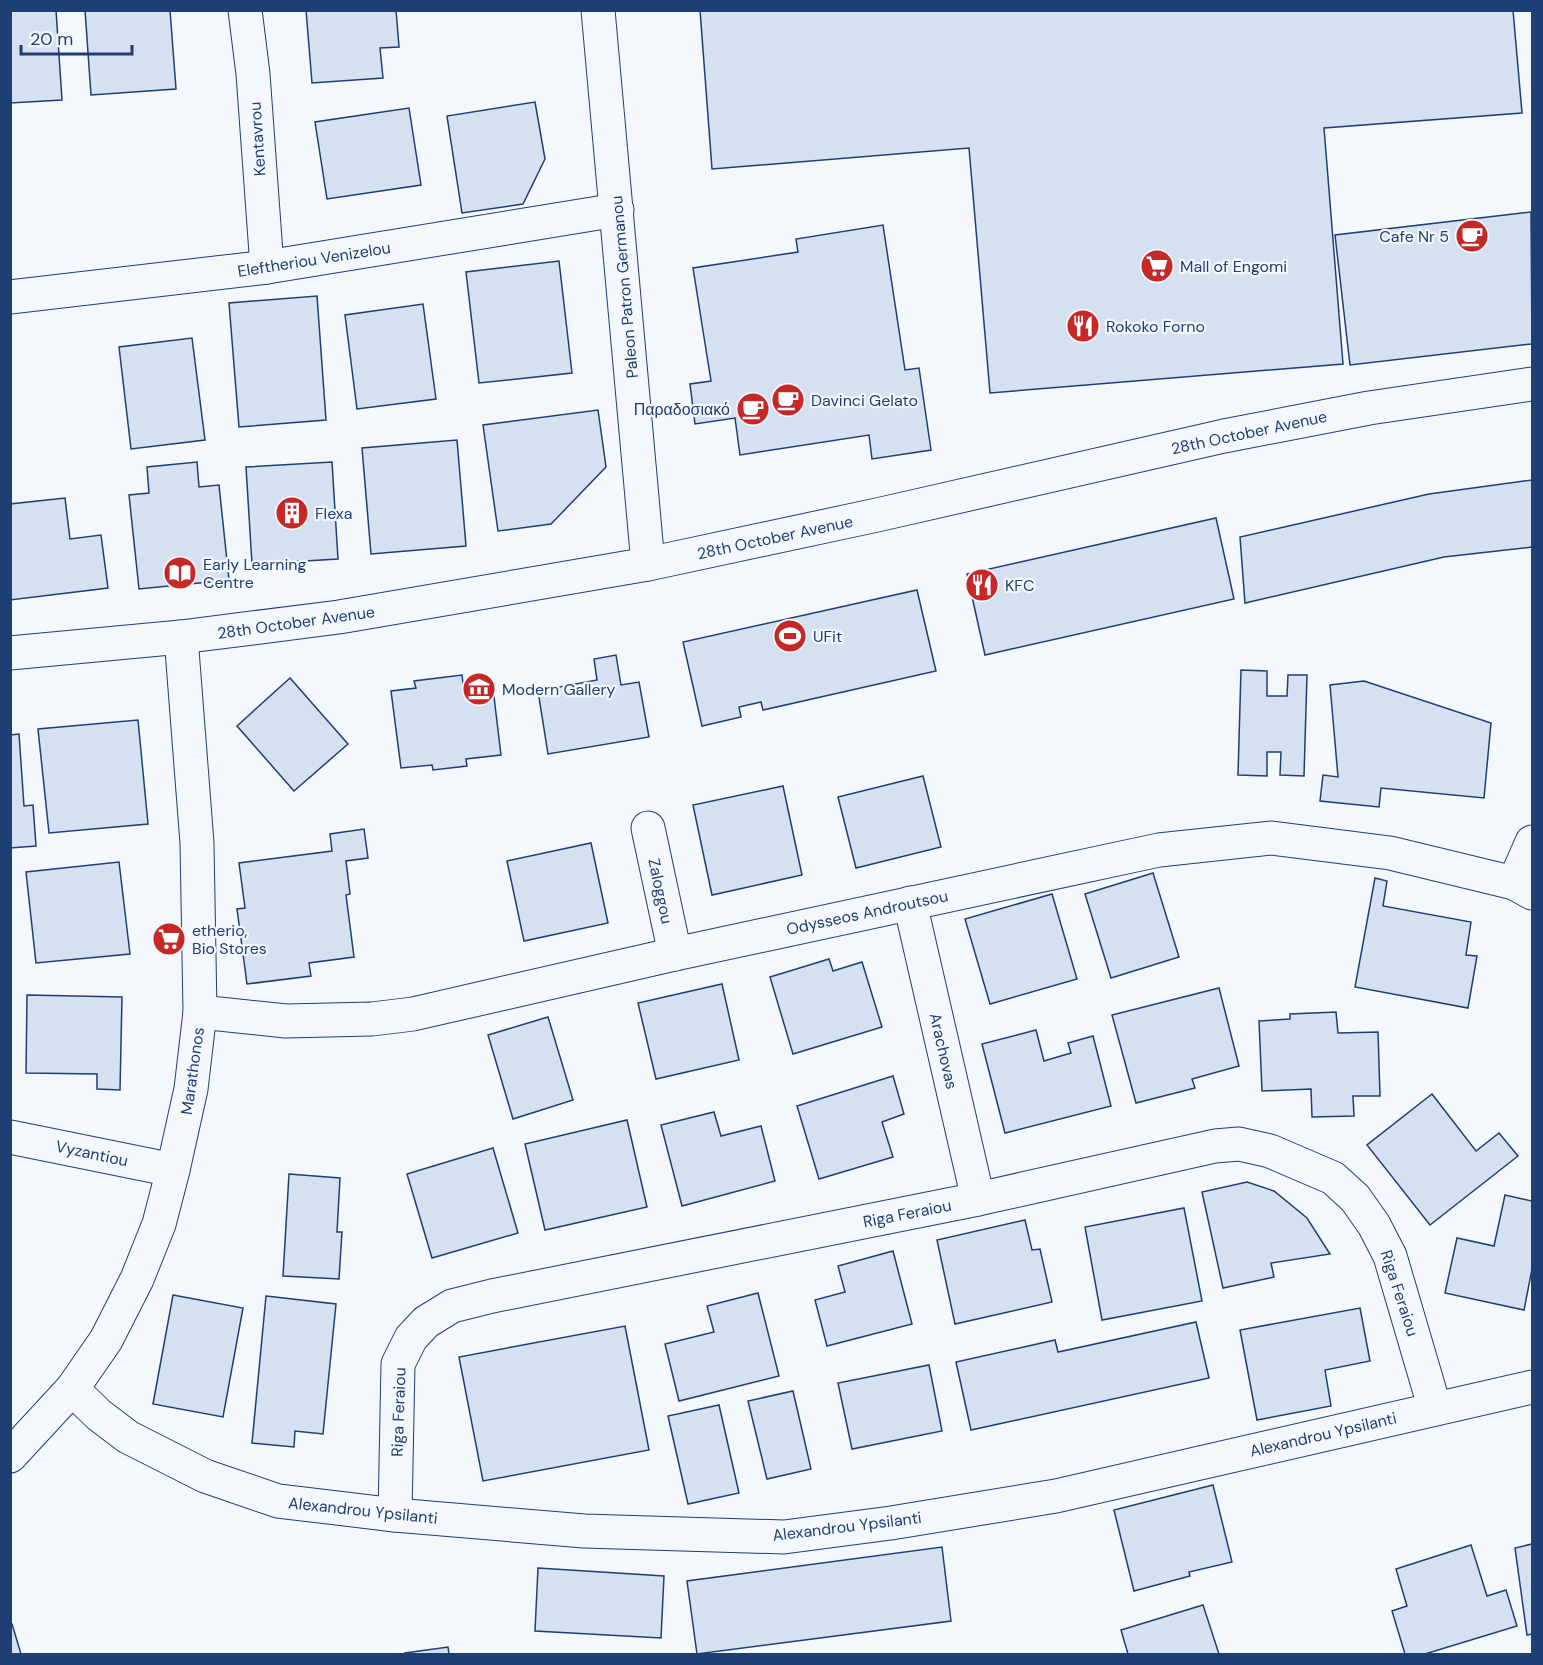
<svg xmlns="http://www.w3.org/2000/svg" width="1543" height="1665" font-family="'DM Sans',sans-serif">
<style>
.building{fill:#d5e0f0;stroke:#1d3f73;stroke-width:1.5}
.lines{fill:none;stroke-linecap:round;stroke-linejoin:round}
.minor-casing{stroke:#1d3f73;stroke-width:35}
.major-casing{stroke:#1d3f73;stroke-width:35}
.minor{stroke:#f4f7fb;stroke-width:33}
.major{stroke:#f4f7fb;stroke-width:33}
.labels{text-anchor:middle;stroke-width:4.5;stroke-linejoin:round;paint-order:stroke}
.street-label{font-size:16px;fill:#1d3f73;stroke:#f4f7fb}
.poi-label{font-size:16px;fill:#1d3f73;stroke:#f4f7fb;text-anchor:start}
</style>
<rect width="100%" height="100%" fill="#f4f7fb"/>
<g class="building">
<polygon points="10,10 56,10 62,100 10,103"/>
<polygon points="85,10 170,10 176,89 91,95"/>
<polygon points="306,10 396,10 399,47 380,48 383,78 312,83"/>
<polygon points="700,10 1513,10 1522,113 1324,128 1343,364 990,393 969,148 712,169"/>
<polygon points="535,102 545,159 523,204 462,213 447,116"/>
<polygon points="409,108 421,185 327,199 315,122"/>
<polygon points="1531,212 1532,343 1531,344 1350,365 1335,235"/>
<polygon points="883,225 905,370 919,368 931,450 872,459 869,435 740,455 735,418 695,424 690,384 711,381 693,268 798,252 796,239"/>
<polygon points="559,261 572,373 479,383 466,272"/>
<polygon points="317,296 326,420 239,427 229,303"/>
<polygon points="423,304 436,399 357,409 345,315"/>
<polygon points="192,338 205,440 131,449 119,347"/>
<polygon points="598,410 606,467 551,524 498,531 483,425"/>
<polygon points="457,440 466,546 371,554 362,448"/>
<polygon points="197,462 199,487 219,485 229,580 139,589 129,495 149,493 147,467"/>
<polygon points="332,462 338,559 252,564 246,467"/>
<polygon points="1532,480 1532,547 1444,557 1245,603 1240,537 1429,494"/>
<polygon points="65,498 70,539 101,535 108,588 10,600 10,504"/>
<polygon points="1216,518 1234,599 985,655 967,574"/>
<polygon points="917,590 936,671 763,710 761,702 739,707 741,717 702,726 683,642"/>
<polygon points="616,655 621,685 639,682 649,737 548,754 538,691 597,680 594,659"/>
<polygon points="1241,670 1267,671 1267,696 1287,696 1288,675 1307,675 1304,776 1280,775 1281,752 1267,752 1267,776 1238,775"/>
<polygon points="462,675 463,683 492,680 501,755 466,759 467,766 433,770 432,765 401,768 391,691 416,688 414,681"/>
<polygon points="290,678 348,744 294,791 237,726"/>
<polygon points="1364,681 1491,723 1484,798 1381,788 1379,807 1320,801 1323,775 1338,777 1330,685"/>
<polygon points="138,720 148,824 49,833 38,729"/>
<polygon points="19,734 24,806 33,805 36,846 10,848 10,735"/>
<polygon points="923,776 941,847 856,868 838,797"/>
<polygon points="783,786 802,875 712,895 693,805"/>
<polygon points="364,829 368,858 346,861 350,894 346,895 354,957 309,963 311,976 247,984 237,909 245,908 239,863 332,851 330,834"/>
<polygon points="591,843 608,923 524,941 507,861"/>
<polygon points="119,862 130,954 36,963 26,872"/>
<polygon points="1153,873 1179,957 1111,978 1085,894"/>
<polygon points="1375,878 1387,881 1383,906 1471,922 1466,955 1477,956 1468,1008 1355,987"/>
<polygon points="1052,894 1077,979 990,1004 965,919"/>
<polygon points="829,959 833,971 862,962 882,1027 793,1054 770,977"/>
<polygon points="722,984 739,1060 656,1079 638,1003"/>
<polygon points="1219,988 1239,1066 1192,1079 1195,1088 1136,1103 1112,1015"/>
<polygon points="27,995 122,997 120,1090 97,1089 97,1074 26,1073"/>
<polygon points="1336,1012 1338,1033 1378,1032 1380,1096 1353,1096 1354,1116 1312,1117 1311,1089 1262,1091 1259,1021 1290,1019 1290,1014"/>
<polygon points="548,1017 573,1100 513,1119 488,1035"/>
<polygon points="1036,1030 1044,1061 1071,1053 1068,1043 1093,1036 1111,1106 1005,1133 982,1044"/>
<polygon points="893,1076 904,1114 882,1122 893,1157 819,1179 797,1106"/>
<polygon points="1432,1094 1476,1151 1499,1133 1518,1156 1430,1225 1367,1145"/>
<polygon points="714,1112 721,1136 761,1126 775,1181 682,1206 661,1125"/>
<polygon points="627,1120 647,1207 545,1230 525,1144"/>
<polygon points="493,1148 518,1233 432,1258 407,1174"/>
<polygon points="289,1174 340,1178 337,1232 342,1232 339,1279 283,1276"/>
<polygon points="1247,1182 1274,1191 1307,1218 1330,1254 1271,1263 1274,1277 1223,1288 1202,1192"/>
<polygon points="1505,1195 1532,1201 1532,1269 1524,1310 1445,1293 1457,1238 1494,1246"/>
<polygon points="1184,1208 1202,1301 1102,1320 1085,1227"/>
<polygon points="1025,1220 1032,1250 1040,1249 1052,1302 955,1324 937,1240"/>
<polygon points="893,1251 912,1324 827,1346 815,1300 845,1292 838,1266"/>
<polygon points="758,1293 779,1376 679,1401 665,1344 714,1332 707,1306"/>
<polygon points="173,1295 243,1308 223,1417 153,1404"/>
<polygon points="266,1296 336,1304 323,1434 295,1431 294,1447 252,1443"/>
<polygon points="1360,1308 1370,1361 1325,1370 1331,1406 1257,1420 1240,1330"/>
<polygon points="1196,1322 1209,1378 971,1430 956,1362 1055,1340 1058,1352"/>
<polygon points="625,1326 649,1450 483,1481 459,1357"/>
<polygon points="929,1365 942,1431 852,1449 838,1383"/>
<polygon points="793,1391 811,1469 767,1479 748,1401"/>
<polygon points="719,1405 739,1493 688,1504 668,1416"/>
<polygon points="1213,1485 1232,1562 1189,1572 1190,1576 1134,1591 1114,1510"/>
<polygon points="1532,1544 1532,1634 1527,1635 1515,1548"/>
<polygon points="1471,1545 1487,1596 1506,1590 1517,1626 1425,1654 1405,1654 1392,1611 1407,1606 1396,1569"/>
<polygon points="942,1547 951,1621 697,1654 687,1581"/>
<polygon points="538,1568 664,1576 661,1638 535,1631"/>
<polygon points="1203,1605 1219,1654 1128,1654 1121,1630"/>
<polygon points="10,1624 12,1624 21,1654 10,1654"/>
<polygon points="448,1647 449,1654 405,1654 405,1653"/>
</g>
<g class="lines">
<defs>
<g id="minor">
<polyline points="245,10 253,74 267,267"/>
<polyline points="598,10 648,564"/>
<polyline points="10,297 267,267 617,210"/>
<polyline points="648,828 675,954"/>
<polyline points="1514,883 1532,842"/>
<polyline points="910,903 978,1199"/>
<polyline points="200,1012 286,1021 372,1019 413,1014 675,954 1159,850 1272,838 1390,853 1514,883 1532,893"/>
<polyline points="10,1137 173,1170"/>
<polyline points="72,1389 99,1415 128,1437 205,1476 278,1501 395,1515 584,1531 784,1537 891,1523 1056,1496 1532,1387"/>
<polyline points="10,1456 72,1389 106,1340 137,1279 159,1224 173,1170 191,1089 200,1012 197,843 181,637"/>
<polyline points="395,1515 398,1364 411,1338 426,1322 452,1306 492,1296 978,1199 1215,1146 1239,1144 1270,1151 1333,1178 1355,1198 1374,1225 1390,1256 1435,1409"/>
</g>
<polyline id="major" points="10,653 181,637 339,617 648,564 877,515 1224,436 1369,408 1532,384"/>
</defs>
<use href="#minor" class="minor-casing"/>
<use href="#major" class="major-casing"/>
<use href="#minor" class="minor"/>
<use href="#major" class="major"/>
</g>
<defs>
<symbol id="cafe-disc" viewBox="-11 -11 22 22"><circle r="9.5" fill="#c62828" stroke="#f4f7fb"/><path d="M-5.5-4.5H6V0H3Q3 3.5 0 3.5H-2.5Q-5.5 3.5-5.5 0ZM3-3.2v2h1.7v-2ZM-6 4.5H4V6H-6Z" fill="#fff"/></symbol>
<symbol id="supermarket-disc" viewBox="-11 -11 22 22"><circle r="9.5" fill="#c62828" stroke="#f4f7fb"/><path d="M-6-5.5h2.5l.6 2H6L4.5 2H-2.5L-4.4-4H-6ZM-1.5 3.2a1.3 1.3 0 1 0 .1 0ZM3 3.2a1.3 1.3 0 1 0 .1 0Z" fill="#fff"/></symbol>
<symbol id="restaurant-disc" viewBox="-11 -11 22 22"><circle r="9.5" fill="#c62828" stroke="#f4f7fb"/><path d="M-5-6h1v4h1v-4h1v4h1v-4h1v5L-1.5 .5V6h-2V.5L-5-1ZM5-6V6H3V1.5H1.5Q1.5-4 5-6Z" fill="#fff"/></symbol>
<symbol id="building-disc" viewBox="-11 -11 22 22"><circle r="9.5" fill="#c62828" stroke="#f4f7fb"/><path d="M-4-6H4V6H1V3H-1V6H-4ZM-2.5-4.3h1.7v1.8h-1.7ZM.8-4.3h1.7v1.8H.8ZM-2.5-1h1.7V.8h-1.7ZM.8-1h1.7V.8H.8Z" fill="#fff"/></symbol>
<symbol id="library-disc" viewBox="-11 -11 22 22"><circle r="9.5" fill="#c62828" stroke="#f4f7fb"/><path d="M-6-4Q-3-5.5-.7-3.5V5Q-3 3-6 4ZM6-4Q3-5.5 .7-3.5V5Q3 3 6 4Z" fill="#fff"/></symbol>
<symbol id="stadium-disc" viewBox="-11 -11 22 22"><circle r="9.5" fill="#c62828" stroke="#f4f7fb"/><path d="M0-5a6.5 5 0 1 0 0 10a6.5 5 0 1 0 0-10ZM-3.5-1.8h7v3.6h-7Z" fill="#fff"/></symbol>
<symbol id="museum-disc" viewBox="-11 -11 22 22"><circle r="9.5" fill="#c62828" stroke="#f4f7fb"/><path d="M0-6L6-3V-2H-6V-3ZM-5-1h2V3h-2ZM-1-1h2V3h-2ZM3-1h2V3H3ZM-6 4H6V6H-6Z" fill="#fff"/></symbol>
</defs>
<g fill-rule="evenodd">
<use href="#cafe-disc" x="1453" y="217" width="38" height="38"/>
<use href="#supermarket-disc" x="1138" y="247" width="38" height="38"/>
<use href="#restaurant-disc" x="1064" y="307" width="38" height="38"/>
<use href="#cafe-disc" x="769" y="381" width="38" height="38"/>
<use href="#cafe-disc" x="734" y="390" width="38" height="38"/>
<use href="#building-disc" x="273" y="494" width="38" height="38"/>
<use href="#library-disc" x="161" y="554" width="38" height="38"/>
<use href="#restaurant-disc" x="963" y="566" width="38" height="38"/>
<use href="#stadium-disc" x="771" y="617" width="38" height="38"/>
<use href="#museum-disc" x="460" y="670" width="38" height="38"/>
<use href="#supermarket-disc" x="150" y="920" width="38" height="38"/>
</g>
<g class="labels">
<g class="street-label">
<text transform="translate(257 139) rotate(-94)" y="6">Kentavrou</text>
<text transform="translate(314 259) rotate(-9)" y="6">Eleftheriou Venizelou</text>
<text transform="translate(624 287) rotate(-95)" y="6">Paleon Patron Germanou</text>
<text transform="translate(1249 432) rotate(-12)" y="6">28th October Avenue</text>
<text transform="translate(775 537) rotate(-12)" y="6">28th October Avenue</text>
<text transform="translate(296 622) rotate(-8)" y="6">28th October Avenue</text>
<text transform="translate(661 891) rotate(78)" y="6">Zaloggou</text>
<text transform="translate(867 912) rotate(-12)" y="6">Odysseos Androutsou</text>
<text transform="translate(944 1051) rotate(77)" y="6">Arachovas</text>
<text transform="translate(192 1071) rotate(-82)" y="6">Marathonos</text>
<text transform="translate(92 1153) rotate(12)" y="6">Vyzantiou</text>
<text transform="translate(907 1213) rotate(-11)" y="6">Riga Feraiou</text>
<text transform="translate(1400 1293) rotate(72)" y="6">Riga Feraiou</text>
<text transform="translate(398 1412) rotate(-88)" y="6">Riga Feraiou</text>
<text transform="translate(1323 1434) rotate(-13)" y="6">Alexandrou Ypsilanti</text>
<text transform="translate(363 1510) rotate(6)" y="6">Alexandrou Ypsilanti</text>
<text transform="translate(847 1526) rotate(-7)" y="6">Alexandrou Ypsilanti</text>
</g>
<g class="poi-label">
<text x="1449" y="242" text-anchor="end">Cafe Nr 5</text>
<text x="1180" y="272">Mall of Engomi</text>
<text x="1106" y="332">Rokoko Forno</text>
<text x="811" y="406">Davinci Gelato</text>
<text x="730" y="415" text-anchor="end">Παραδοσιακό</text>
<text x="315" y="519">Flexa</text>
<text x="203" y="570">Early Learning<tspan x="203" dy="18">Centre</tspan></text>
<text x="1005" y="591">KFC</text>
<text x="813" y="642">UFit</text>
<text x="502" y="695">Modern Gallery</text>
<text x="192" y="936">etherio,<tspan x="192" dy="18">Bio Stores</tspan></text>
</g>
</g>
<rect width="1543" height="1665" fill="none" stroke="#1d3f73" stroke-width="24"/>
<path d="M21 45v9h111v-9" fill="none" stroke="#1d3f73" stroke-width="3"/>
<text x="30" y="45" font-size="18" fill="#1d3f73" stroke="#f4f7fb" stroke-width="4.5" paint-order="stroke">20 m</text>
</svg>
